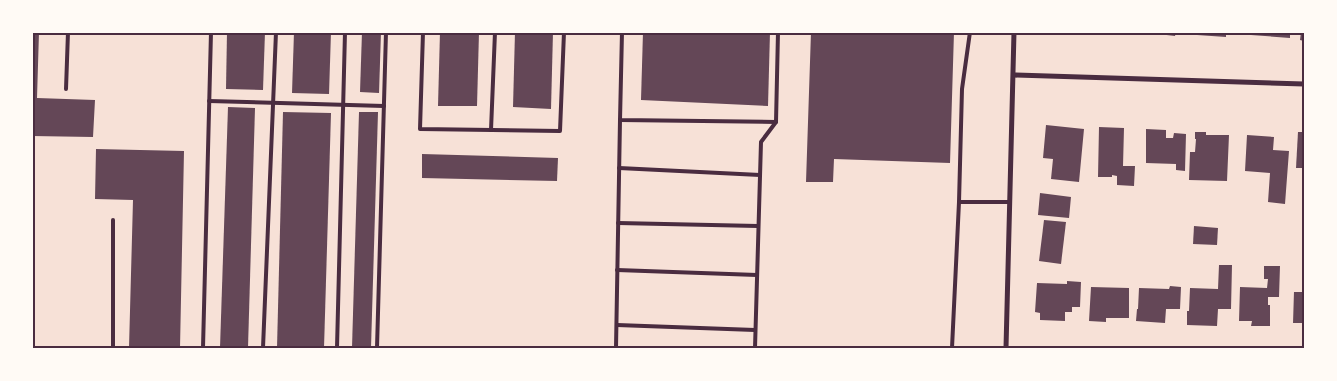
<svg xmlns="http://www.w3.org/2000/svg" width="1337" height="381" font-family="Rubik,sans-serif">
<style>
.building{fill:#644757}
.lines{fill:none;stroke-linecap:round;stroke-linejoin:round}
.service{stroke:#4a2c40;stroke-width:4}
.minor{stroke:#4a2c40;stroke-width:5}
.neatline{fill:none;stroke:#4a2c40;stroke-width:2}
</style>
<rect width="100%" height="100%" fill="#f7e1d7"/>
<g class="building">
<polygon points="32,32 39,32 37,98 95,100 93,137 32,136"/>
<polygon points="227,32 265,32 263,90 226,89"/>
<polygon points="294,32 331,32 329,94 292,93"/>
<polygon points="362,32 381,32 379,93 360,92"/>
<polygon points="440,32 479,32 477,106 438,106"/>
<polygon points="515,32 553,32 551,109 513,107"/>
<polygon points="643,32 770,32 768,106 641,100"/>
<polygon points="811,32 954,32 950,163 834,159 833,182 806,182"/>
<polygon points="1124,32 1137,32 1137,35 1124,34"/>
<polygon points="1158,32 1176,32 1175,36 1158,34"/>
<polygon points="1198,32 1226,32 1226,37 1197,35"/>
<polygon points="1251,32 1290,32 1290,38 1251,35"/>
<polygon points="1301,32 1304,32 1304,41 1300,40"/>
<polygon points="228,107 255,108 248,348 220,348"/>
<polygon points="283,112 331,113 324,348 277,348"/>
<polygon points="359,112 378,112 371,348 352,348"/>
<polygon points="1046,125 1084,129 1079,182 1051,179 1053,159 1043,158"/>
<polygon points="1099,127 1124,128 1123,166 1135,166 1134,186 1117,185 1117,176 1112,175 1112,177 1098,177"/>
<polygon points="1146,129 1166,130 1166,138 1173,138 1174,133 1186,134 1185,171 1176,170 1176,164 1146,163"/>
<polygon points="1195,132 1206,132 1206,135 1229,135 1227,181 1189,180 1190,152 1195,152 1196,139 1195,139"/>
<polygon points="1298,132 1304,132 1304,168 1296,168"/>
<polygon points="1247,135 1274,137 1273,150 1289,151 1285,204 1268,202 1270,173 1245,171"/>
<polygon points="96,149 184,151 180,348 129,348 133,200 95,199"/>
<polygon points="422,154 558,158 557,181 422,178"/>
<polygon points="1040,193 1071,197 1069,218 1038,215"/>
<polygon points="1044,220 1066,222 1061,264 1039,261"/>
<polygon points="1194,226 1218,228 1217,245 1193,244"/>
<polygon points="1219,265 1232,265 1231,309 1218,309 1217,326 1187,325 1187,311 1189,311 1190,288 1218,289"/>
<polygon points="1264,266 1280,266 1279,297 1268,297 1268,305 1270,305 1270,326 1251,326 1252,321 1239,321 1240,287 1267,288 1268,279 1264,279"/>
<polygon points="1067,281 1081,282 1080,307 1072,307 1072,312 1065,312 1065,321 1040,320 1040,313 1035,312 1037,283 1067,284"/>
<polygon points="1170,286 1181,287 1180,309 1166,309 1165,323 1136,321 1137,309 1138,309 1139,288 1169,289"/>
<polygon points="1091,287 1129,288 1129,318 1106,318 1106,322 1089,321"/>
<polygon points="1294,292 1304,292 1304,323 1293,323"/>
</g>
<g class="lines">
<g class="service">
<polyline points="423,32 420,129 560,131 564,32"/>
<polyline points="622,32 620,120 776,122 778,32"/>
<polyline points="970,32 962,89 959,202 1010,202"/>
<polyline points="66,89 68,32"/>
<polyline points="209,101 384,106"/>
<polyline points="491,130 495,32"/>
<polyline points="619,168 760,175"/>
<polyline points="618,223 758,226"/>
<polyline points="617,270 757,275"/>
<polyline points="617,325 755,330"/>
<polyline points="113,348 113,220"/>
<polyline points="203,348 211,32"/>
<polyline points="263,348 276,32"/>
<polyline points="337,348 345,32"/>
<polyline points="377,348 386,32"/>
<polyline points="616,348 620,120"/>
<polyline points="755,348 761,142 776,122"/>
<polyline points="952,348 959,202"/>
</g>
<g class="minor">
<polyline points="1014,75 1304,84"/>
<polyline points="1006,348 1014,32"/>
</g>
</g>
<rect width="1337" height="381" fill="none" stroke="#fffaf5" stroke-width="68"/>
<rect x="34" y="34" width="1269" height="313" class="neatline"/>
</svg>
